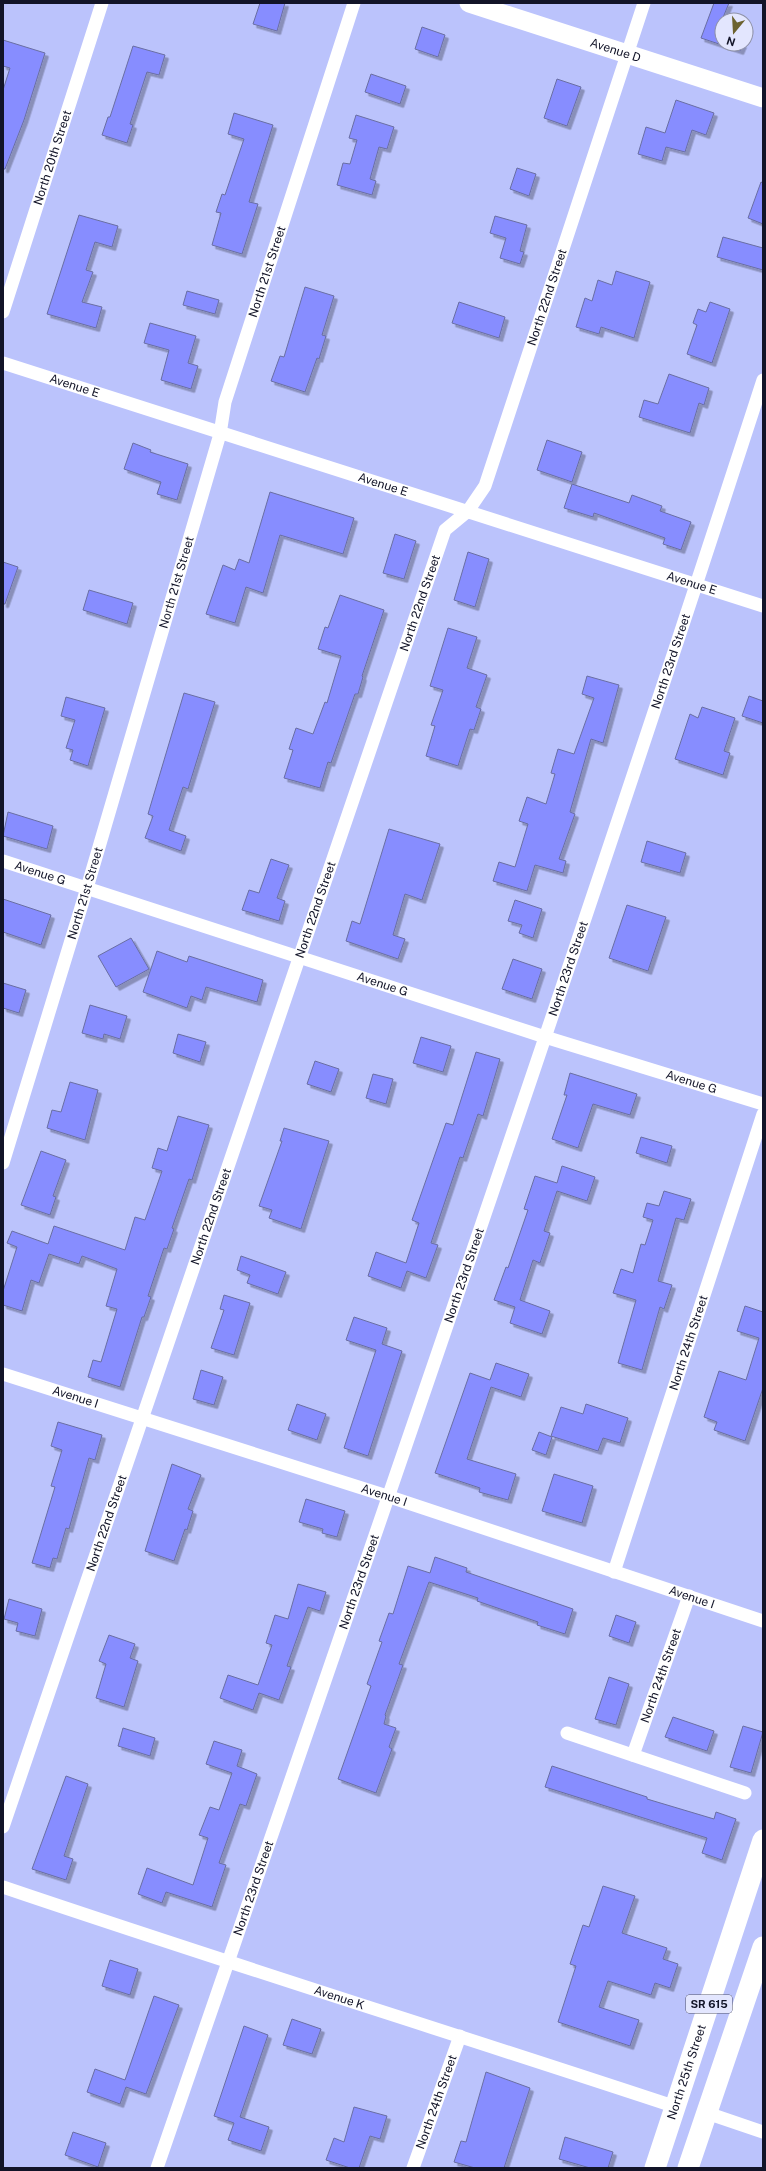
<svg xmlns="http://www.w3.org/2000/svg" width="766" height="2171" font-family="'Public Sans',sans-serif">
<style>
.building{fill:#878dff;stroke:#696ea2;filter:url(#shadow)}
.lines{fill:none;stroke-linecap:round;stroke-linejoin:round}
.street{stroke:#fff;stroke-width:13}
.secondary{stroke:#fff;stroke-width:19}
.primary{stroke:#fff;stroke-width:21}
.labels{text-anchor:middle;stroke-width:3;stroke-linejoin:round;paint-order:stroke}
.shield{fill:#e3e6fe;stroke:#515368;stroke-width:1}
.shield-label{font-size:11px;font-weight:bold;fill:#121428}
.street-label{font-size:12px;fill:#121428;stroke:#e3e6fe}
</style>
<defs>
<filter id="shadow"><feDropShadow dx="3.5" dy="3.5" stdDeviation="0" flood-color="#0004"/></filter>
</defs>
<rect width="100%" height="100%" fill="#bbc3fc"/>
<g class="building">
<polygon points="260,3 285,3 277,31 253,24"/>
<polygon points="714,3 729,3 722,20 722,44 743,44 740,51 701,38"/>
<polygon points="422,27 445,35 438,57 415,49"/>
<polygon points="3,40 45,53 24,120 5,169 3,169 3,90 10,68 3,66"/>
<polygon points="133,46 165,55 159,75 147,72 130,124 133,125 127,143 102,135 108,117 110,117"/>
<polygon points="371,74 406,86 400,104 365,92"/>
<polygon points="557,79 581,87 567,126 544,118"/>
<polygon points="676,100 714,113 706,135 692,130 685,152 666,147 662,161 638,154 646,127 665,133"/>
<polygon points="234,113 273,125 249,202 258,204 242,254 212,245 221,213 216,212 222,194 225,195 244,139 228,134"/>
<polygon points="356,115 394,127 387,149 379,147 370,179 376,181 372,195 337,185 343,163 350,164 357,140 349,138"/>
<polygon points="517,168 536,174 529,196 510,189"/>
<polygon points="761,182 763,183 763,224 748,218"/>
<polygon points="79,215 118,226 112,247 95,242 86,270 93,272 82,302 102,307 96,328 47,314"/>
<polygon points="495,216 527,225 520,251 524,252 520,264 500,258 506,238 490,233"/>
<polygon points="723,237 763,248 763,270 717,257"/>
<polygon points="616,271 650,282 634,338 601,327 599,334 576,327 585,298 592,301 598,280 612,285"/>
<polygon points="305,287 334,296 322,335 326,336 319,359 317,358 305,392 271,381 280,356 284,357"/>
<polygon points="187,291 219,300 215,314 183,305"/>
<polygon points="459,302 505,317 499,338 452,323"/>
<polygon points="710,302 730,309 712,363 687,354 697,325 693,323 698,309 706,312"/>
<polygon points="150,323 196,336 188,363 198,366 191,389 161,380 169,350 144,343"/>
<polygon points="669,374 709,388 704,405 699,403 690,433 639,417 644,400 658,404"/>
<polygon points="547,440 582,452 572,482 537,470"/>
<polygon points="133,443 151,450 150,452 188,464 177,500 157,494 161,482 124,469"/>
<polygon points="572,484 629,503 632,495 662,506 660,511 691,522 681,550 663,544 665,538 594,513 593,517 564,508"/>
<polygon points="270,492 354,518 343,554 280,535 263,593 246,587 235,623 206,614 223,565 235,570 239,559 249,563"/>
<polygon points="395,534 416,541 404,579 383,573"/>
<polygon points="468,552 489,559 475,607 454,600"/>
<polygon points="3,562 18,567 5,604 3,604"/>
<polygon points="89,590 133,603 127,624 83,610"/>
<polygon points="340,595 384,610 362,676 363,677 358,694 355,694 331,763 328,762 320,788 284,778 293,750 289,749 296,728 313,734 325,702 327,703 341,656 318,649 325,627 328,628"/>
<polygon points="448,628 477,637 467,668 487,675 476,707 481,709 474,730 470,729 458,766 426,756 435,726 431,725 443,690 430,686"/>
<polygon points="587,676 619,685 603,743 591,739 570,812 575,814 559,859 566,861 563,873 535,865 527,891 493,881 499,862 515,867 528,824 519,821 527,797 546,804 555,774 551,773 558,749 574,754 594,698 582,694"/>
<polygon points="184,693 215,702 188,789 183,787 169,830 186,836 181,851 145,838 153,816 148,814"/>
<polygon points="749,696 763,701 763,723 742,716"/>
<polygon points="66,697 105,708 88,766 70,760 73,750 66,748 75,720 61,716"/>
<polygon points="702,707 735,718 724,751 730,753 723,775 675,759 690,714 698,718"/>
<polygon points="8,812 53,826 47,849 3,836"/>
<polygon points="389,829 440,844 422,900 405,894 393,935 405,939 398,959 346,941 352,921 360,924"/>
<polygon points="647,841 686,853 680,873 641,862"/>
<polygon points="271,859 289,865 277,898 285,901 279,921 242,910 249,890 259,893"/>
<polygon points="3,899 51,915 41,945 3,932"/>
<polygon points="515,900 542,909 533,938 519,933 522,925 508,921"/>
<polygon points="627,905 666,917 648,971 609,958"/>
<polygon points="131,938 149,969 116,987 98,956"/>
<polygon points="157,951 187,962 189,956 263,980 257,1002 206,987 202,1000 191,996 187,1008 143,992"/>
<polygon points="513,959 542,969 532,999 502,989"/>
<polygon points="3,983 26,990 19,1013 3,1008"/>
<polygon points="90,1005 127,1016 120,1039 104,1034 103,1039 82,1033"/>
<polygon points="178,1034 206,1042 200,1062 173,1053"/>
<polygon points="421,1037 451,1046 443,1072 413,1063"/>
<polygon points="476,1052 500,1059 483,1116 478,1114 463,1158 460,1157 431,1243 438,1245 426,1278 407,1271 401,1288 368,1276 376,1252 406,1263 419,1223 412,1220 446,1123 453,1125"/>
<polygon points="315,1061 339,1069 331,1092 307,1084"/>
<polygon points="570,1073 637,1094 630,1115 593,1104 578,1148 552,1139 567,1095 564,1095"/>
<polygon points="373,1074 393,1079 386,1104 366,1098"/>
<polygon points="70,1082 98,1090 85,1140 47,1128 52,1110 61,1112"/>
<polygon points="178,1116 209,1125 192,1180 189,1179 172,1228 174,1229 167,1249 164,1248 148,1296 151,1297 144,1317 142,1317 120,1387 88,1377 93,1360 101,1362 117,1309 106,1306 117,1269 82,1256 79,1264 49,1254 39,1283 31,1280 22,1311 3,1305 3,1291 17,1247 7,1243 12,1231 48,1244 54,1226 125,1250 135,1217 145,1220 162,1171 152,1168 158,1148 167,1151"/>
<polygon points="284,1128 329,1141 301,1229 269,1218 272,1210 259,1206 282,1141 280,1141"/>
<polygon points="641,1137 672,1146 667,1163 636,1153"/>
<polygon points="41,1151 66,1160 53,1196 56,1197 50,1215 21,1205"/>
<polygon points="562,1166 595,1177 587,1201 557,1191 544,1231 550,1233 540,1263 533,1260 520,1300 550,1311 542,1334 510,1323 515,1307 494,1300 506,1267 508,1268 528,1210 524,1209 535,1176 557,1183"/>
<polygon points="664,1191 691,1199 684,1220 676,1218 658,1281 672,1285 664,1309 660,1307 642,1370 618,1363 636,1300 613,1293 621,1269 633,1273 641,1244 645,1245 653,1220 643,1217 647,1203 659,1206"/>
<polygon points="241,1256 286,1272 278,1294 247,1283 250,1275 237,1270"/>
<polygon points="224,1295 250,1303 234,1355 211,1348 224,1310 220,1309"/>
<polygon points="745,1306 763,1312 763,1388 745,1441 714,1430 717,1422 704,1417 719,1371 746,1380 759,1338 737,1331"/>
<polygon points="354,1317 387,1328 382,1344 402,1351 368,1456 344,1448 376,1350 346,1340"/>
<polygon points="496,1363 529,1374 521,1397 491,1387 467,1459 516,1474 508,1500 479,1492 480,1488 435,1473 470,1373 490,1380"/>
<polygon points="201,1370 223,1377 214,1405 193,1399"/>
<polygon points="297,1404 326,1414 317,1440 288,1430"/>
<polygon points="586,1404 628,1418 620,1443 603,1438 598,1451 551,1436 561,1407 583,1414"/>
<polygon points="58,1422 102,1435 95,1460 89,1458 69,1529 66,1528 57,1559 53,1558 50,1568 32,1563 55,1487 51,1486 62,1450 51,1446"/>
<polygon points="539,1432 552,1437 546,1455 532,1450"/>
<polygon points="172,1464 201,1475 188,1509 193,1511 187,1530 185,1529 174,1561 145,1551"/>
<polygon points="554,1474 593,1486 582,1523 542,1511"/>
<polygon points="306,1499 345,1511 337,1537 322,1533 323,1529 299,1522"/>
<polygon points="435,1557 467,1568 466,1572 573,1609 565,1634 537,1625 538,1622 477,1601 478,1598 429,1582 399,1664 403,1665 385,1715 386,1716 384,1724 396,1728 389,1747 392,1749 376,1793 338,1779 371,1686 367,1684 382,1642 379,1641 389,1613 393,1614 408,1566 430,1573"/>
<polygon points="298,1584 326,1592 320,1611 308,1607 287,1666 291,1667 279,1700 259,1693 253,1710 220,1698 228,1675 258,1685 272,1645 266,1643 275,1615 288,1619"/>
<polygon points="9,1599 42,1609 35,1636 16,1631 18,1623 4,1619"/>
<polygon points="616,1615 636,1622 629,1643 609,1636"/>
<polygon points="109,1635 135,1644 130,1658 138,1661 124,1707 96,1698 106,1664 99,1661"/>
<polygon points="609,1677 629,1684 616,1725 595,1719"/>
<polygon points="673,1717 714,1731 707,1751 665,1737"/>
<polygon points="743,1726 763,1732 751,1773 730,1767"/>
<polygon points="123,1728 155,1738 150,1756 118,1746"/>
<polygon points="214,1741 242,1750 237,1766 257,1774 246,1806 240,1804 219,1863 226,1865 212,1907 166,1892 162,1903 138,1894 147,1868 193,1885 208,1838 199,1835 210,1807 219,1810 232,1773 206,1764"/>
<polygon points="552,1766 647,1797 647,1799 714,1819 716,1812 736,1819 722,1860 702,1853 707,1838 545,1787"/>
<polygon points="66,1776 88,1784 64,1856 73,1859 66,1880 32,1869"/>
<polygon points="603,1886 635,1896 622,1933 667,1948 663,1959 678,1964 670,1988 655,1983 651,1995 608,1981 599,2007 639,2020 630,2046 558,2022 576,1966 570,1964 583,1925 589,1927"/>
<polygon points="110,1960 138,1969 130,1995 102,1986"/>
<polygon points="154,1996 179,2005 146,2094 126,2087 120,2104 87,2092 95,2069 125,2080"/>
<polygon points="292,2019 321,2029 312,2054 283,2045"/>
<polygon points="244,2026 268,2035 240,2117 269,2127 261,2151 228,2140 234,2123 214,2116"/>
<polygon points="486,2072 530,2088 504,2168 475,2168 454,2162 461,2141 466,2142"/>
<polygon points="354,2107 387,2116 380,2139 370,2136 359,2168 350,2168 326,2160 334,2138 344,2142"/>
<polygon points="73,2132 106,2143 98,2167 65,2155"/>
<polygon points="565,2137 613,2152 608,2168 590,2168 559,2159"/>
</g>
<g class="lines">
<g class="street">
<path id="s1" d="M3,312L102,3"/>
<path id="s2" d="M3,363L763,606"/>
<path id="s3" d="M3,861L545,1037L763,1104"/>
<path id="s4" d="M3,1163L87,888L220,434L225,402L354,3"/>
<path id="s5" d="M3,1374L390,1497L763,1621"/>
<path id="s6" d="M614,1572L763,1114"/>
<polyline points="567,1733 745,1793"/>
<path id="s7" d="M633,1755L689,1596"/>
<path id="s8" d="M3,1827L445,530L468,511L485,486L644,3"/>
<path id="s9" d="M3,1887C227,1963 452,2033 676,2107"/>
<polyline points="707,2113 763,2132"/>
<path id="s10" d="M157,2168C362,1573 569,979 763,380"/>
<path id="s11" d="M413,2168L460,2036"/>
</g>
<path class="secondary" id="s12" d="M469,3L763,98"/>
<g class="primary">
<path id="s13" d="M655,2168L763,1840"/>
<polyline points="688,2168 763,1947"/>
</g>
</g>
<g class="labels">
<rect class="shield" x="686" y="1995" width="46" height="18" rx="3"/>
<g class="shield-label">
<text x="709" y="2008">SR 615</text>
</g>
<g class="street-label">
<text dy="4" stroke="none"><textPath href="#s12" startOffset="154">Avenue D</textPath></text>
<text dy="4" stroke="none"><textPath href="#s1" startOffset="162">North 20th Street</textPath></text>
<text dy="4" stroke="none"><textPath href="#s4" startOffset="930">North 21st Street</textPath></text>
<text dy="4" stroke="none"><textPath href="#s8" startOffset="1629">North 22nd Street</textPath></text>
<text dy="4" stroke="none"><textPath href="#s2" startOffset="75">Avenue E</textPath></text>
<text dy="4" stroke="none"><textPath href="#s2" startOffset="399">Avenue E</textPath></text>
<text dy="4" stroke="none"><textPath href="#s4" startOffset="606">North 21st Street</textPath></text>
<text dy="4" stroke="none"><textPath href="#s2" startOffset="723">Avenue E</textPath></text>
<text dy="4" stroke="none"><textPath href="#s8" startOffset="1293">North 22nd Street</textPath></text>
<text dy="4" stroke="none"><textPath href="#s10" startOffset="1592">North 23rd Street</textPath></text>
<text dy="4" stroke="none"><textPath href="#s3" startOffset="39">Avenue G</textPath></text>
<text dy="4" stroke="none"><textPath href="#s4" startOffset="282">North 21st Street</textPath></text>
<text dy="4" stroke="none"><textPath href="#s8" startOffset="969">North 22nd Street</textPath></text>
<text dy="4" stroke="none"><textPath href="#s10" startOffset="1268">North 23rd Street</textPath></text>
<text dy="4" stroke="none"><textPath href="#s3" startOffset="399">Avenue G</textPath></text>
<text dy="4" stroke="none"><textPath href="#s3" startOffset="723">Avenue G</textPath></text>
<text dy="4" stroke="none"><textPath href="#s8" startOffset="645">North 22nd Street</textPath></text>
<text dy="4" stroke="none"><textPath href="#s10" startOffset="944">North 23rd Street</textPath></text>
<text dy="4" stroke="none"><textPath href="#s6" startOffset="241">North 24th Street</textPath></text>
<text dy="4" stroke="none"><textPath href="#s5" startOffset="76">Avenue I</textPath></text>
<text dy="4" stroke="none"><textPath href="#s5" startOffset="400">Avenue I</textPath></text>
<text dy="4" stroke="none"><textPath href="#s8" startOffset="321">North 22nd Street</textPath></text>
<text dy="4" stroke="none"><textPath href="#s10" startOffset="620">North 23rd Street</textPath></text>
<text dy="4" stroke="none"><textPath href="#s5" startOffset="724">Avenue I</textPath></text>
<text dy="4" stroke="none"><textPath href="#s7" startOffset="84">North 24th Street</textPath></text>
<text dy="4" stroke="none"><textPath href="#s10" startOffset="296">North 23rd Street</textPath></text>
<text dy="4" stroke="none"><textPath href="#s9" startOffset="354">Avenue K</textPath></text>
<text dy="4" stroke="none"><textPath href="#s13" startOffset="101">North 25th Street</textPath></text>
<text dy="4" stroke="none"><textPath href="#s11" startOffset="70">North 24th Street</textPath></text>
</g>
</g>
<rect width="766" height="2171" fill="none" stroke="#121428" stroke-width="8"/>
<g transform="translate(734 32) rotate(198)"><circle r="19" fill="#e3e6fe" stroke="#8f92a8"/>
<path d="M0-3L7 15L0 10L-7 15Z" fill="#6c622f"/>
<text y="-6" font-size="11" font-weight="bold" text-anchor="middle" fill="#121428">N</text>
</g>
</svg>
